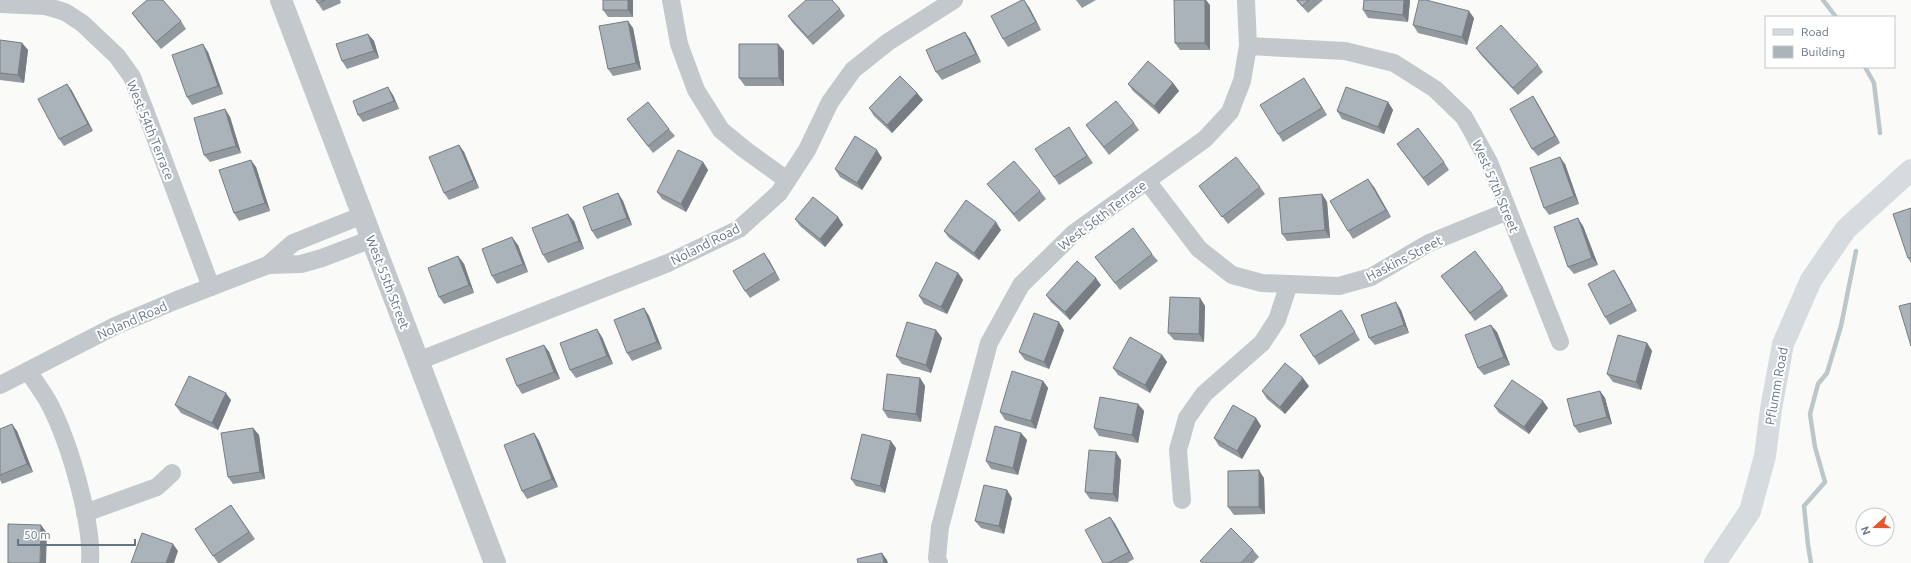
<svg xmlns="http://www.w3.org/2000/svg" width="1911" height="563" font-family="Ubuntu,sans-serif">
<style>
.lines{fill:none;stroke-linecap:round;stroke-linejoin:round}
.stream{stroke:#bbc7cb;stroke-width:4.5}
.minor{stroke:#c3c8cc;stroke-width:18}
.tertiary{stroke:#c3c8cc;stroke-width:22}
.secondary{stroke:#d6dbdf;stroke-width:22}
.wall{fill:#929a9f}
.shaded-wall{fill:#777d82}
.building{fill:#aab3b9;stroke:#777d82}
.labels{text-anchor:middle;stroke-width:4;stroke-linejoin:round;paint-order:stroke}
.street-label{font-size:13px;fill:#657683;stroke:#fff}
</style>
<rect width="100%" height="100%" fill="#fafaf8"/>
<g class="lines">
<g class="stream">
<polyline points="1823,0 1836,17"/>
<polyline points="1865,67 1874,83 1880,133"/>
<polyline points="1811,563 1808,545 1804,506 1825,482 1815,447 1810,414 1818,384 1827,373 1841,326 1856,251"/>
</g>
<g class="minor">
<polyline points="671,0 679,44 696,90 721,130 744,149 787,180"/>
<polyline points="0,4 45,6 65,12 82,23 117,56 132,77 146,113 211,287"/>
<polyline points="1248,46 1345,51 1394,63 1435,89 1464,117 1489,162 1560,342"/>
<polyline points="1147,181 1199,249 1232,275 1262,283 1339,286 1371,277 1429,243 1508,211"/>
<polyline points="268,265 293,243 363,215"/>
<polyline points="418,361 668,263 739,229 779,193 807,150 830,102 853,70 888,42 954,0"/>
<path d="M28,371C35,382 44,393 50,405C69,442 93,522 90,563"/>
<polyline points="0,385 115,326 177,300 268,265 301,264 322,258 372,239"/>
<polyline points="1182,500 1178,450 1187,418 1204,394 1262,343 1277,320 1289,284"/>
<polyline points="85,513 157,487 172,473"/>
<polyline points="939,563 937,558 940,527 989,343 1021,285 1074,233 1205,139 1230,112 1242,81 1248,46 1246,0"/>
</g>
<polyline class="tertiary" points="281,0 495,563"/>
<polyline class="secondary" points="1715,563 1750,511 1765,456 1771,409 1783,344 1811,280 1846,229 1911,170"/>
</g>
<g class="wall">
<polygon points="316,0 340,0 341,3 323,11"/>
<polygon points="603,0 633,0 633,17 608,17 603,10"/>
<polygon points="1076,0 1096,0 1082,8"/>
<polygon points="1296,0 1323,0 1308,13"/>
<polygon points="1410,0 1408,22 1368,18 1363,10"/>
<polygon points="1210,5 1210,50 1180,50 1175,43"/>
<polygon points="1029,7 1041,30 1008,47 1003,39"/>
<polygon points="840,9 845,16 813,45 793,23 788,16"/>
<polygon points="132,13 181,21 186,29 161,49 137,20"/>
<polygon points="1474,18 1467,45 1418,33 1413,25"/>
<polygon points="633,28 641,70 613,76 608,69"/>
<polygon points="368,34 374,41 379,58 347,69 342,61"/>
<polygon points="970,39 981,62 942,80 936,72"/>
<polygon points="0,40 22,43 28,50 24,83 0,80"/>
<polygon points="778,44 784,51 784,86 745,86 739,78"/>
<polygon points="1476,48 1538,65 1543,72 1518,95 1481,55"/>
<polygon points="208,52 223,94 192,105 187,97"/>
<polygon points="1173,83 1179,91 1159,114 1133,91 1128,84"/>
<polygon points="67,84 72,91 93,131 64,146 59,139"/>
<polygon points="1309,86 1327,115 1283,142 1278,134"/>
<polygon points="917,93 923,100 892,133 874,116 869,108"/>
<polygon points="393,95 399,109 363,122 358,115"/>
<polygon points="1533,96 1538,104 1560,143 1538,156 1532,149"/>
<polygon points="1388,102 1393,110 1384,134 1342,119 1337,111"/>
<polygon points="225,109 230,117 241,153 210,162 204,155"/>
<polygon points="627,119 669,129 675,136 653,153"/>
<polygon points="1134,123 1139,130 1109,155 1086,125"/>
<polygon points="1074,135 1093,163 1059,185 1054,177"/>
<polygon points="1397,144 1444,162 1449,170 1428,186"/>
<polygon points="459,145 464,152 479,188 449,200 444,193"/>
<polygon points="882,158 862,190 840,177 835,169"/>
<polygon points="703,162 708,170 686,212 662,199 657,192"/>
<polygon points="1565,164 1579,204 1549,215 1544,208"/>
<polygon points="256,167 270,211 239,221 234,213"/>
<polygon points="987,184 1040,191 1046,199 1019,222 993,191"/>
<polygon points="1199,186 1260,187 1265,194 1228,224"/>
<polygon points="1374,187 1391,217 1353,239 1348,231"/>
<polygon points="618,193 623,201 632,225 597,239 592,231"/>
<polygon points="1322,194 1327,202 1330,238 1287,241 1282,234"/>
<polygon points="1911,208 1911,263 1908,258"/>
<polygon points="838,217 843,225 825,247 800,226 795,219"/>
<polygon points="574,221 584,249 548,263 543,255"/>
<polygon points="1583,226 1598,265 1574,274 1568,267"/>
<polygon points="1001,230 979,260 949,238 944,231"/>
<polygon points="518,245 528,272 497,284 492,276"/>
<polygon points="1152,254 1158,261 1120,290 1095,257"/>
<polygon points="458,256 464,264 474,293 444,304 439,297"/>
<polygon points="769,260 780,280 750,298 745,291"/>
<polygon points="958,273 963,280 947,314 924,304 919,296"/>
<polygon points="1441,276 1503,288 1508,296 1475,321"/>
<polygon points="1619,278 1637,311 1610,325 1605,317"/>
<polygon points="1101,285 1070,320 1051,302 1046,295"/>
<polygon points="1200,298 1205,306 1204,342 1174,340 1168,333"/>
<polygon points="644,308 649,316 662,349 632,361 627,353"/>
<polygon points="1341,310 1360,340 1319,365 1314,357"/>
<polygon points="1401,310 1409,333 1375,345 1369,338"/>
<polygon points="936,330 942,338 931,373 902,364 896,356"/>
<polygon points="1064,330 1049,369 1025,360 1019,352"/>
<polygon points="1497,332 1510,365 1484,375 1478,368"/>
<polygon points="602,337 613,364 576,378 570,370"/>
<polygon points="1647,343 1652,351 1641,390 1613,382 1607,374"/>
<polygon points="544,345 549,352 560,379 522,394 517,386"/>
<polygon points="1162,355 1167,362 1150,393 1118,375 1113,368"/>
<polygon points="920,378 925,386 921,422 888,418 883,410"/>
<polygon points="1043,381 1048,388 1036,429 1005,420 1000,412"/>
<polygon points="1309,386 1285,414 1267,399 1262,391"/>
<polygon points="1600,391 1605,398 1612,424 1579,433 1574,426"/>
<polygon points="231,400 218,430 181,413 175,405"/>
<polygon points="1138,404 1144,411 1138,443 1099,436 1094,428"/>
<polygon points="1494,406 1548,408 1529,434 1499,413"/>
<polygon points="1256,418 1261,426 1242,459 1219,446 1214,438"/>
<polygon points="253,428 259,435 265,479 233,484 228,477"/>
<polygon points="0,429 17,431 33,472 2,484 0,480"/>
<polygon points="534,433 539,441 558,487 527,499 522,491"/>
<polygon points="1021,433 1027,440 1018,475 991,469 986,461"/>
<polygon points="896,448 885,493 856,486 851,479"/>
<polygon points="1121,460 1118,502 1090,499 1085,492"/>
<polygon points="1264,478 1265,514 1234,515 1228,507"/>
<polygon points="1012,498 1004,534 981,528 975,521"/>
<polygon points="231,505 255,539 220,563 218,563 195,529"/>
<polygon points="1110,517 1115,524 1134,559 1127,563 1103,563"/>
<polygon points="1253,550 1259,557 1253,563 1202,563 1200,561"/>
</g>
<g class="shaded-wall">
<polygon points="628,0 633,0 633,17 628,10"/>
<polygon points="1024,0 1029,7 1041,30 1036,22"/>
<polygon points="1205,0 1206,0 1210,5 1210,50 1205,43"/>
<polygon points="1404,0 1410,0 1408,22 1403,15"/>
<polygon points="1469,11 1474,18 1467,45 1462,37"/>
<polygon points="628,21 633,28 641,70 636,63"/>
<polygon points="965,32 970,39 981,62 976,54"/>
<polygon points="368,34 374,41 379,58 374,51"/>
<polygon points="22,43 28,50 24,83 18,75"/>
<polygon points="203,44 208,52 223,94 218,86"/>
<polygon points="778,44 784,51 784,86 779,78"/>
<polygon points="1304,78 1309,86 1327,115 1322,108"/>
<polygon points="1173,83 1179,91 1159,114 1154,106"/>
<polygon points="67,84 72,91 93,131 88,124"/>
<polygon points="388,87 393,95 399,109 394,101"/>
<polygon points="917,93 923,100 892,133 887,125"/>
<polygon points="1533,96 1538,104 1560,143 1555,136"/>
<polygon points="1388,102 1393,110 1384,134 1378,127"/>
<polygon points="225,109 230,117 241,153 236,146"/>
<polygon points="459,145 464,152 479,188 474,180"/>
<polygon points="877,150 882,158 862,190 857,183"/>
<polygon points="1560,157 1565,164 1579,204 1574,196"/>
<polygon points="251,160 256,167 270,211 265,203"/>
<polygon points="703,162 708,170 686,212 681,204"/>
<polygon points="1368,179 1374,187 1391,217 1386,210"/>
<polygon points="618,193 623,201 632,225 627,218"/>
<polygon points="1322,194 1327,202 1330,238 1325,230"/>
<polygon points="568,214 574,221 584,249 579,241"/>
<polygon points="838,217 843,225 825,247 820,239"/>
<polygon points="1578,218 1583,226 1598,265 1592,258"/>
<polygon points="996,222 1001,230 979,260 974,253"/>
<polygon points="512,237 518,245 528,272 523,264"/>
<polygon points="764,253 769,260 780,280 775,272"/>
<polygon points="458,256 464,264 474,293 469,285"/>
<polygon points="1614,270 1619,278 1637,311 1632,303"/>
<polygon points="958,273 963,280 947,314 941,307"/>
<polygon points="1096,278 1101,285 1070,320 1065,312"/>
<polygon points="1200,298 1205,306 1204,342 1199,334"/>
<polygon points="1396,302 1401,310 1409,333 1404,325"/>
<polygon points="644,308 649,316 662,349 657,342"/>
<polygon points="1341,310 1346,317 1360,340 1355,332"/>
<polygon points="1059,322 1064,330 1049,369 1044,362"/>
<polygon points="1491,325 1497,332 1510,365 1504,357"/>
<polygon points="597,329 602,337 613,364 607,356"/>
<polygon points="936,330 942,338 931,373 926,365"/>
<polygon points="1647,343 1652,351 1641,390 1636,382"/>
<polygon points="544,345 549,352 560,379 554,372"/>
<polygon points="1162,355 1167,362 1150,393 1145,385"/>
<polygon points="920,378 925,386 921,422 916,414"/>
<polygon points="1303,378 1309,386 1285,414 1280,407"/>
<polygon points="1043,381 1048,388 1036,429 1031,421"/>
<polygon points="1600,391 1605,398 1612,424 1607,417"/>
<polygon points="226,393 231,400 218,430 212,423"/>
<polygon points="1543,401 1548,408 1529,434 1524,427"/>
<polygon points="1138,404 1144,411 1138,443 1132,435"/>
<polygon points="1256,418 1261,426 1242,459 1237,451"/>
<polygon points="12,424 17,431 33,472 27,464"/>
<polygon points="253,428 259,435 265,479 260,472"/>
<polygon points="534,433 539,441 558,487 552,479"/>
<polygon points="1021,433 1027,440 1018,475 1013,468"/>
<polygon points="891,441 896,448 885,493 880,486"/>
<polygon points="1116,452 1121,460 1118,502 1113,494"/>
<polygon points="1259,470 1264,478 1265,514 1259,507"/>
<polygon points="1007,490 1012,498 1004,534 999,526"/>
<polygon points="1110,517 1115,524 1134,559 1129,552"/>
<polygon points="41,525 47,533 46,563 40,563"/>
<polygon points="173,544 178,551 174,563 166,563"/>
<polygon points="882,553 887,560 888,563 884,563"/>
</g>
<g class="building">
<polygon points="147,0 163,0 181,21 156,42 132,13"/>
<polygon points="316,0 325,0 318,3"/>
<rect x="603" y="0" width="25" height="10"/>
<polygon points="806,0 832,0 840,9 808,37 788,16"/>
<polygon points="1022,0 1024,0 1036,22 1003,39 991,16"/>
<polygon points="1174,0 1205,0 1205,43 1175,43"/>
<polygon points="1297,0 1309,0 1302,6"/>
<polygon points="1364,0 1404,0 1403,15 1363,10"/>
<polygon points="1419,0 1426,0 1469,11 1462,37 1413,25"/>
<polygon points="628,21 636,63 608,69 599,26"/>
<polygon points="1501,25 1538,65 1513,88 1476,48"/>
<polygon points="965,32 976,54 936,72 926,50"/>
<polygon points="368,34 374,51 342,61 336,44"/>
<polygon points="0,40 22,43 18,75 0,73"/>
<polygon points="203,44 218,86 187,97 172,55"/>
<polygon points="739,44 778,44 779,78 739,78"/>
<polygon points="1148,61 1173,83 1154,106 1128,84"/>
<polygon points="900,76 917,93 887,125 869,108"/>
<polygon points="1304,78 1322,108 1278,134 1260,105"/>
<polygon points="67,84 88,124 59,139 38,99"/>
<polygon points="388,87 394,101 358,115 353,101"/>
<polygon points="1346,87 1388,102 1378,127 1337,111"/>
<polygon points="1533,96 1555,136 1532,149 1510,109"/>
<polygon points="1116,101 1134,123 1104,147 1086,125"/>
<polygon points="648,102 669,129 648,146 627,119"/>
<polygon points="225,109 236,146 204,155 194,118"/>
<polygon points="1069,127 1087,156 1054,177 1035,149"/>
<polygon points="1418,128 1444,162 1423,178 1397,144"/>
<polygon points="855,136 877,150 857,183 835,169"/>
<polygon points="459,145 474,180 444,193 429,157"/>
<polygon points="678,150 703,162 681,204 657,192"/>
<polygon points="1236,157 1260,187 1222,217 1199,186"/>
<polygon points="1560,157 1574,196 1544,208 1530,168"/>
<polygon points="251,160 265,203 234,213 219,170"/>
<polygon points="1014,161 1040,191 1014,214 987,184"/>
<polygon points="1368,179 1386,210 1348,231 1330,201"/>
<polygon points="618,193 627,218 592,231 583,207"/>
<polygon points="1322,194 1325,230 1282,234 1279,198"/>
<polygon points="813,197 838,217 820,239 795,219"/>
<polygon points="966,200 996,222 974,253 944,231"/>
<polygon points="1911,208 1911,257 1908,258 1893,214"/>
<polygon points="568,214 579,241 543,255 532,228"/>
<polygon points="1578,218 1592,258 1568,267 1554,227"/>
<polygon points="1133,228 1152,254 1115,283 1095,257"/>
<polygon points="512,237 523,264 492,276 482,249"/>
<polygon points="1475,251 1503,288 1470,313 1441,276"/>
<polygon points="764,253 775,272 745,291 733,271"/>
<polygon points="458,256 469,285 439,297 428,268"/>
<polygon points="1077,261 1096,278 1065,312 1046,295"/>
<polygon points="936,262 958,273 941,307 919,296"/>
<polygon points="1614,270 1632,303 1605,317 1588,284"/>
<polygon points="1170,297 1200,298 1199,334 1168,333"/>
<polygon points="1396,302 1404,325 1369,338 1361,315"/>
<polygon points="1911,303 1911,346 1899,306"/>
<polygon points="644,308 657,342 627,353 614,320"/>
<polygon points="1341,310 1355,332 1314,357 1300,335"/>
<polygon points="1034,313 1059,322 1044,362 1019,352"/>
<polygon points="907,322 936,330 926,365 896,356"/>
<polygon points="1491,325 1504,357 1478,368 1465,335"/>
<polygon points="597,329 607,356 570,370 560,343"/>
<polygon points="1618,335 1647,343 1636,382 1607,374"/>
<polygon points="1130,337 1162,355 1145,385 1113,368"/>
<polygon points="544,345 554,372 517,386 506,359"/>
<polygon points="1285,363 1303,378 1280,407 1262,391"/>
<polygon points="1012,371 1043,381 1031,421 1000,412"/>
<polygon points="887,374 920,378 916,414 883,410"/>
<polygon points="189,376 226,393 212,423 175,405"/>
<polygon points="1512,380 1543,401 1524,427 1494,406"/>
<polygon points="1600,391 1607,417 1574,426 1567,399"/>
<polygon points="1100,397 1138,404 1132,435 1094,428"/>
<polygon points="1233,405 1256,418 1237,451 1214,438"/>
<polygon points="12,424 27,464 0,475 0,429"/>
<polygon points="995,426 1021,433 1013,468 986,461"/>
<polygon points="253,428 260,472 228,477 221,433"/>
<polygon points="534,433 552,479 522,491 504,445"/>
<polygon points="862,434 891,441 880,486 851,479"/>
<polygon points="1089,450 1116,452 1113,494 1085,492"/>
<polygon points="1259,470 1259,507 1228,507 1228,471"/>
<polygon points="984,485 1007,490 999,526 975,521"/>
<polygon points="231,505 249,532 213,556 195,529"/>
<polygon points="1110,517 1129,552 1108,563 1103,563 1085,530"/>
<polygon points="8,524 41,525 40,563 8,563"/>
<polygon points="1231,528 1253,550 1241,563 1203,563 1200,561"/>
<polygon points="142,533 173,544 166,563 131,563"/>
<polygon points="882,553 884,563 858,563 857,559"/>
</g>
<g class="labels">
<g class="street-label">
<text transform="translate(151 130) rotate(68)" y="5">West 54th Terrace</text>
<text transform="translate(1496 186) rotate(67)" y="5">West 57th Street</text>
<text transform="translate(1102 215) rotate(-37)" y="5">West 56th Terrace</text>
<text transform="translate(705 244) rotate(-27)" y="5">Noland Road</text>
<text transform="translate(1404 258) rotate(-27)" y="5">Haskins Street</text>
<text transform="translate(388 282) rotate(69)" y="5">West 55th Street</text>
<text transform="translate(132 320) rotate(-24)" y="5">Noland Road</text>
<text transform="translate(1776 386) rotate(-80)" y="5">Pflumm Road</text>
</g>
</g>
<rect x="1765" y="16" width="130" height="52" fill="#ffffff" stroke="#c1c8cd"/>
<rect x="1773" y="29" width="20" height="6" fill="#d6dbdf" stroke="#c1c8cd"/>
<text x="1801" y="36" font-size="12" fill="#657683">Road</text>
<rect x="1773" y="46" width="20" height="12" fill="#aab3b9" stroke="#c1c8cd"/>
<text x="1801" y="56" font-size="12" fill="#657683">Building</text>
<g transform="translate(1875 527) rotate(249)"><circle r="19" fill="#ffffff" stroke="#c1c8cd"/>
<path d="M0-3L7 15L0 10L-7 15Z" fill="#e4572e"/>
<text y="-6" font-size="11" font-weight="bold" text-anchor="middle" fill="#657683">N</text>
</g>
<path d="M18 539v6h117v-6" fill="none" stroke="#657683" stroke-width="2"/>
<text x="24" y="539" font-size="12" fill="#657683" stroke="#ffffff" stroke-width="3" paint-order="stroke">50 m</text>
</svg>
